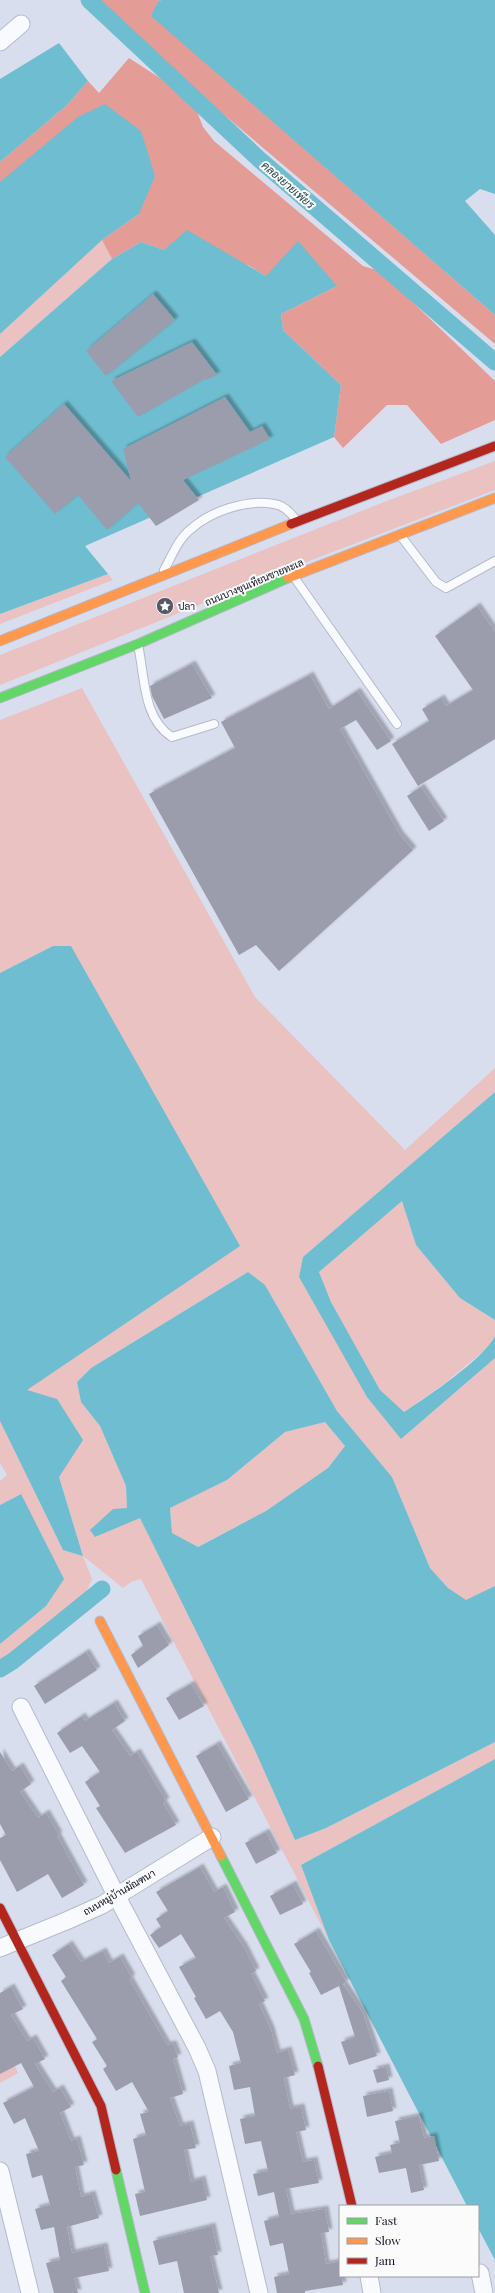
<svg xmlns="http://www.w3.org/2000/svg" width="495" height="2293" font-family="'Playfair Display',Sarabun,serif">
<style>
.green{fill:#e9c2c1}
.forest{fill:#e39c96}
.water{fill:#6fbdd0;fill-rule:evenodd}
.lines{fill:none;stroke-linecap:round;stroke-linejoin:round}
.canal{stroke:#6fbdd0;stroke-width:17}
.building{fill:#9b9cac;filter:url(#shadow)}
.lane-casing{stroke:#b5bacb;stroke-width:10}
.street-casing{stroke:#b5bacb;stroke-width:19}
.fast-casing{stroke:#b5bacb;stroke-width:11}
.slow-casing{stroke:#b5bacb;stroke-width:11}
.jam-casing{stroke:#b5bacb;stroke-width:11}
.lane{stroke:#f9fafd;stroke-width:8}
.street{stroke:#f9fafd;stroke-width:17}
.fast{stroke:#63d668;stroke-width:9}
.slow{stroke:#ff974d;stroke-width:9}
.jam{stroke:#b3261e;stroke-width:9}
.labels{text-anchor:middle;stroke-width:4;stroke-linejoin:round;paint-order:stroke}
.street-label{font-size:10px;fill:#0c1021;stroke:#fbfbfb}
.poi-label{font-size:10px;fill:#0c1021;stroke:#fbfbfb;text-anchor:start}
.water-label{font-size:11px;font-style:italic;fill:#1a3b42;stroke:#fbfbfb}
</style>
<defs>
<filter id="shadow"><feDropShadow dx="3.5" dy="-3.5" stdDeviation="1" flood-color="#0004"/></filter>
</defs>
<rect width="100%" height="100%" fill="#d9deef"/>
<g class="green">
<polygon points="102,240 112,259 0,357 0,334"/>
<polygon points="495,461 495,490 296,566 0,685 0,655 384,502"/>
<polygon points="108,574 113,580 0,624 0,614"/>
<polygon points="82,688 255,997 405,1150 495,1068 495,1092 303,1257 299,1277 401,1439 495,1358 495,1586 466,1601 448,1588 430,1568 392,1477 337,1411 265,1285 248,1272 91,1368 77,1382 81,1402 100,1426 126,1486 127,1508 95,1537 140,1517 253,1746 295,1840 326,1828 495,1742 495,1759 301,1865 329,1940 141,1579 131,1582 123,1588 83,1556 92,1579 86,1592 0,1664 0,1644 46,1606 20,1494 0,1505 0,1481 7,1475 0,1463 0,1421 63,1550 83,1555 59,1477 26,1390 53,946 0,973 0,720"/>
<polygon points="402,1201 416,1245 460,1298 495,1320 495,1336 491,1345 445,1383 404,1412 380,1391 331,1302 319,1272"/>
<polygon points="325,1422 345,1446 328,1468 266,1511 197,1547 172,1533 170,1508 227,1480 285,1432"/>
<polygon points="0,2033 18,2073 0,2083"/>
</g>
<g class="forest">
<polygon points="99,0 162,0 158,1 152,16 495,315 495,344 216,108"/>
<polygon points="129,58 163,80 196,109 203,127 214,141 363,266 380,271 495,381 495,420 441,444 407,405 387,405 343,448 334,437 341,385 283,330 281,314 337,286 266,276 248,265 164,250 141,242 112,259 102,240 139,214 0,182 0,162 67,105 88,81 99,93"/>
</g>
<g class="water">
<polygon points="162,0 495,0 495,194 480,189 465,201 495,235 495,315 151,16 158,1"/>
<polygon points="59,43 88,81 67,105 0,162 0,79"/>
<polygon points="105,104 141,131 155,176 139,214 102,240 0,334 0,182 78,117"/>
<polygon points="187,230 266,276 298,241 337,286 281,314 283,330 341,385 334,437 85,546 108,574 0,614 0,357 112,259 141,242 164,250"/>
<polygon points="53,946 71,946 240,1246 27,1390 57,1399 83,1440 59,1477 83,1556 63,1550 0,1421 0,973"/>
<path d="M495,1092V1320L460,1298L416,1245L402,1201L319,1272L331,1302L380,1390L404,1412C427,1397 484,1359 495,1336V1358L401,1439L367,1397L299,1277L303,1257Z"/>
<path d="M248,1272L265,1285L337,1411L392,1477L430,1568L448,1588L466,1600L495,1586V1742L326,1828L295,1840L253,1746L140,1518L95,1537L90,1530L113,1509L127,1508L126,1486L100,1426L81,1402L77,1382L91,1368ZM325,1422L345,1446L328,1468L266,1511L198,1547L172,1533L170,1508L227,1480L285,1432Z"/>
<polygon points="21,1494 64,1579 46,1606 0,1644 0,1505"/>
<polygon points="495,1759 495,2260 478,2228 478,2206 467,2206 329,1940 301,1865"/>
</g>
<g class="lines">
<g class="canal">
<polyline points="89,0 260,160 495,362"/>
<polyline points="0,1669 13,1661 102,1589"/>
</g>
</g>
<g class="building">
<polygon points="153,294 175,320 106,376 86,351"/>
<polygon points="192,342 217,375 206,380 205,379 138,417 111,381"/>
<polygon points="225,397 250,432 262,426 270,439 183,480 199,500 156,526 138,503 107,530 78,495 55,514 5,457 64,404 131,481 123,449"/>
<polygon points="477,606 495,632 495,739 418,786 392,744 429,721 422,709 441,698 446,706 473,690 435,636"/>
<polygon points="192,664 212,698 164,719 152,696 150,686"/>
<polygon points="310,675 329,709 357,691 391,741 377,750 356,720 340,729 400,835 413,850 279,971 256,945 239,955 149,794 235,748 221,722"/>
<polygon points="421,787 444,821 429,831 407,796"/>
<polygon points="157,1625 169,1645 138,1668 131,1655 143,1646 138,1636"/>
<polygon points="86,1652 97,1670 45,1704 34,1686"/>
<polygon points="191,1684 204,1706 179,1720 166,1698"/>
<polygon points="114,1703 125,1721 112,1730 130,1756 137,1752 166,1801 163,1803 176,1825 125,1853 96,1808 100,1806 85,1782 100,1772 82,1746 70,1753 57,1733 82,1716 85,1721"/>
<polygon points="217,1744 249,1799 226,1812 196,1756"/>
<polygon points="0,1752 12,1771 20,1766 31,1784 20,1792 38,1818 46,1813 59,1835 57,1836 84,1885 62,1898 48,1874 17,1892 0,1860 0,1838 6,1835 0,1824"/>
<polygon points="266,1832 277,1853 256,1864 245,1843"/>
<polygon points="200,1867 214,1892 223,1887 235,1912 224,1918 244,1947 256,1971 251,1974 265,2001 259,2004 271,2030 277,2053 288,2050 295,2075 284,2078 290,2109 301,2107 306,2130 296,2132 303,2162 314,2160 319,2183 286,2189 291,2214 325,2209 329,2232 321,2233 326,2264 339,2262 343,2285 305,2291 305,2293 277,2293 274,2277 289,2274 283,2243 270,2246 264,2221 279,2217 274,2192 258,2196 253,2174 268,2171 261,2141 245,2144 240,2119 255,2116 250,2087 234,2090 229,2066 241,2063 233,2032 220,2011 206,2019 194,1998 196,1997 179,1967 196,1958 181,1934 159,1948 150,1935 161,1927 156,1919 168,1911 156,1892"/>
<polygon points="293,1884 303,1904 280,1915 270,1896"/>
<polygon points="316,1931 346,1982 343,1984 363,2013 377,2056 349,2065 341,2042 355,2037 339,1986 321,1995 309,1973 311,1972 294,1944"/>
<polygon points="69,1944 81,1962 103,1951 109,1963 120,1957 132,1978 129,1979 167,2045 173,2044 178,2057 173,2059 183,2094 170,2098 180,2126 190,2124 196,2148 184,2150 191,2182 202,2179 207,2200 140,2216 135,2194 145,2192 133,2139 146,2135 140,2114 149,2112 132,2082 116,2091 103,2069 107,2066 92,2042 97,2039 61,1981 66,1977 52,1955"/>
<polygon points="11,1987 23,2009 11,2015 27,2041 33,2038 45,2059 35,2064 53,2092 60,2088 71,2107 60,2113 71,2141 77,2139 84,2165 75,2167 81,2197 92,2194 99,2218 67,2227 72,2253 104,2246 109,2271 74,2278 78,2293 54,2293 46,2263 60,2260 54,2227 41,2230 35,2209 50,2205 42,2175 32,2178 26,2154 39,2151 25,2118 14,2124 3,2103 34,2087 21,2063 0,2074 0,1993"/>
<polygon points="386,2067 389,2080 377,2083 373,2070"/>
<polygon points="389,2091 393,2111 367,2117 363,2096"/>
<polygon points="419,2116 424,2138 434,2136 439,2161 419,2165 424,2190 411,2193 406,2168 379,2173 375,2157 392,2153 390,2145 400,2143 395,2121"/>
<polygon points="212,2226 218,2255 210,2256 219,2293 184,2293 177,2261 159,2265 153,2241"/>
</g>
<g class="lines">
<defs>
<g id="lane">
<polyline points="400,535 436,582 446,588 495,561"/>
<path d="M164,570C172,556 178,539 191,529C211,511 247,499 274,504C283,505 291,513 296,520"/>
<polyline points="294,577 397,724"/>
<path d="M138,645C145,675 142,718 172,737L214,724"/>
</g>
<g id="street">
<polyline points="0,42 21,24"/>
<polyline points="21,1707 116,1895 197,2048 207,2071 259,2293"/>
<polyline points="0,1948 66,1921 102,1905 212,1837"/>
<polyline points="0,2171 30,2293"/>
<polyline points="480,2273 484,2293"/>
<polyline points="369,2276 372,2293"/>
</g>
<g id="fast">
<polyline points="0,698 138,644 288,578"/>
<polyline points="221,1856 304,2019 318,2066"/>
<polyline points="116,2170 145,2293"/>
</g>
<g id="slow">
<polyline points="288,578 495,498"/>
<polyline points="0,641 291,524"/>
<polyline points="100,1621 221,1856"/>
</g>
<g id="jam">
<polyline points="291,524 495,446"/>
<polyline points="0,1908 101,2106 116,2170"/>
<polyline points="318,2066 352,2206"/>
</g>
</defs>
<use href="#lane" class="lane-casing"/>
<use href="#street" class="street-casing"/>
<use href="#fast" class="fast-casing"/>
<use href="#slow" class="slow-casing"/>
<use href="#jam" class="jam-casing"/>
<use href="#lane" class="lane"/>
<use href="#street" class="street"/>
<use href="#fast" class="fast"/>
<use href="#slow" class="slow"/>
<use href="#jam" class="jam"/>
</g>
<defs>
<symbol id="sight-disc" viewBox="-11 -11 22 22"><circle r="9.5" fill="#545869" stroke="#fbfbfb"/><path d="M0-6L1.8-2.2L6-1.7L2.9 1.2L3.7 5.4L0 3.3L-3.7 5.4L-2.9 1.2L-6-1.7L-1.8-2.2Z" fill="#fff"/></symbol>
</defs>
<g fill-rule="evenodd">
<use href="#sight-disc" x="155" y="596" width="20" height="20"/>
</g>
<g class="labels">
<g class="street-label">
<text transform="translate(254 582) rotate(-23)" y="4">ถนนบางขุนเทียนชายทะเล</text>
<text transform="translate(119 1892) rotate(-30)" y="4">ถนนหมู่บ้านมัณฑนา</text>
</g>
<g class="poi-label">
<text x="178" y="610">ปลา</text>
</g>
<g class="water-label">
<text transform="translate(288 185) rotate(41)" y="4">คลองยายเพียร</text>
</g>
</g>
<rect x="339" y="2205" width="140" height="72" fill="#fbfbfb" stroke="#9b9da4"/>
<rect x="347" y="2218" width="20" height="6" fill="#63d668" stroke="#9b9da4"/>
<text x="375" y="2225" font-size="12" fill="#0c1021">Fast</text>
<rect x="347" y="2238" width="20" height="6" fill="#ff974d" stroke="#9b9da4"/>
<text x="375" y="2245" font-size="12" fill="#0c1021">Slow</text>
<rect x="347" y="2258" width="20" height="6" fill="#b3261e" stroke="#9b9da4"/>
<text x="375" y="2265" font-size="12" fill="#0c1021">Jam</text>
</svg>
